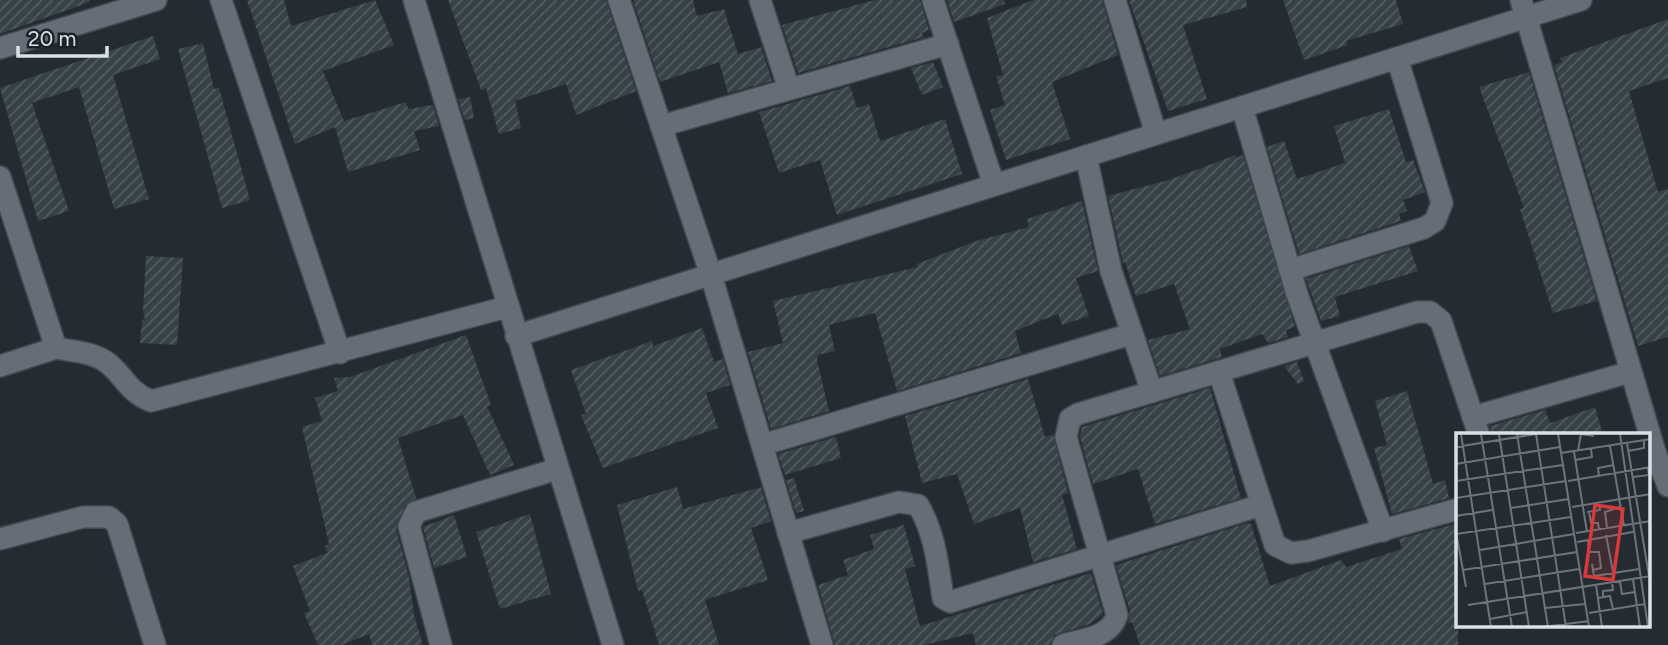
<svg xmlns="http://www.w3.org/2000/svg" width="1668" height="645" font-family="Figtree,sans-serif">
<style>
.building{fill:url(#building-hatch)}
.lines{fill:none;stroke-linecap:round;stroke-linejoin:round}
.minor-casing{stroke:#444950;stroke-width:24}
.minor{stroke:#656d76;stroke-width:21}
.inset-road{fill:none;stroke:#6e747b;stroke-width:2}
.view{fill:#d73a3b;fill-opacity:0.15;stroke:#d73a3b;stroke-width:3.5}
.inset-edge{fill:none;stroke:#dce1e6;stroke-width:3.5}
</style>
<defs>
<pattern id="building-hatch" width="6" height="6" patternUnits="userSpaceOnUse" patternTransform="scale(1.75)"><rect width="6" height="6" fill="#364246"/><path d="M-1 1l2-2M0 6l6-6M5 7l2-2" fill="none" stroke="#525d61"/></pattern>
</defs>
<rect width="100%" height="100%" fill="#252b33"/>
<g class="building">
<polygon points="0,0 90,0 90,2 0,34"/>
<polygon points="247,0 284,0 291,26 375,0 394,45 323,71 344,121 406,102 408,109 433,105 439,126 414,131 420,150 348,172 335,127 295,144"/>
<polygon points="448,0 606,0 636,91 576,115 566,84 515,101 521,128 499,134 486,88 481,90"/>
<polygon points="633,0 693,0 697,16 724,9 738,54 761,47 772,81 728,93 719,62 660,82"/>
<polygon points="875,0 920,0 929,30 922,33 924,37 798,73 782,25"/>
<polygon points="947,0 1004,0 1005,4 954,22"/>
<polygon points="1033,0 1102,0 1118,55 1052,82 1070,139 1006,160 990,110 1005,105 996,76 1003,75 987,18"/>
<polygon points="1129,0 1246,0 1247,7 1183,25 1207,99 1168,111"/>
<polygon points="1283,0 1396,0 1403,24 1346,41 1348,45 1304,60"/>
<polygon points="1668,19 1668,78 1629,91 1658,192 1668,189 1668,337 1638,346 1554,65 1562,62 1560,58"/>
<polygon points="153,36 160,59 113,75 149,199 114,209 79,87 32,103 69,211 38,221 0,88"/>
<polygon points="203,43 214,89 219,88 250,200 222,208 178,49"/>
<polygon points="933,62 943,87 922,95 911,68"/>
<polygon points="1529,72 1597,301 1553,313 1520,209 1524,208 1479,87"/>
<polygon points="850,86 857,108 869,104 880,141 945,119 962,174 837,215 820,160 779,173 759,112"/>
<polygon points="470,97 474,118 465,120 458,99"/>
<polygon points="1389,109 1406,162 1413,160 1425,192 1403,200 1407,211 1399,214 1401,221 1299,254 1267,147 1284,141 1297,179 1345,163 1334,126"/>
<polygon points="1236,155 1236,158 1243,155 1295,327 1286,330 1288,337 1268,343 1262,334 1220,349 1222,357 1160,376 1148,340 1190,329 1174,284 1136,296 1125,262 1123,263 1108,196 1169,180"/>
<polygon points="1082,201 1098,271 1076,278 1089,316 1062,325 1058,314 1015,331 1021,353 897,391 875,313 829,325 835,351 818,355 817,360 829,411 771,429 748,352 783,343 773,301 918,267 917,264 976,241 1029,227 1027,219"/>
<polygon points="1409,246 1418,271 1335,297 1340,316 1321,321 1306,279"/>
<polygon points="146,256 183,258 177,345 140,343 142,320 145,319 143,311"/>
<polygon points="702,328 714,362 723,359 730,385 706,393 718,428 603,468 581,415 586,414 571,370 652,341 653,346"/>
<polygon points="466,335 491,405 487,406 514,465 490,475 463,415 398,438 416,498 405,506 396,529 409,577 414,615 423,645 372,645 369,634 342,645 318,645 304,613 310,611 293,566 327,553 325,546 329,544 302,427 322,421 315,398 338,391 334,378 350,377"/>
<polygon points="1297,362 1304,381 1298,384 1284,366"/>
<polygon points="1028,379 1045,437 1053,434 1068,493 1062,495 1077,549 1033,562 1020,508 974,524 957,474 922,483 905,416"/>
<polygon points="1210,388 1241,498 1155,524 1138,469 1093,484 1080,437 1082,427"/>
<polygon points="1407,391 1433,484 1445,480 1449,498 1392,514 1374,448 1387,445 1375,401"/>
<polygon points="1595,407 1603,435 1492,435 1490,426 1545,410 1550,423"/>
<polygon points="836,437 841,458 785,475 778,454"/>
<polygon points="794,478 804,511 796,513 786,480"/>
<polygon points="677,487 683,509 761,487 771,521 751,528 768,580 705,600 719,645 659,645 642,590 638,591 617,505"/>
<polygon points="530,514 551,594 500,609 476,532"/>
<polygon points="454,515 467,557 434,568 423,527"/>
<polygon points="1247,523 1251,524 1270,586 1341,560 1346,567 1402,549 1399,539 1455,524 1458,539 1458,645 1140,645 1132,622 1128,623 1130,611 1116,565"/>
<polygon points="904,525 915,566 905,569 920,626 1091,573 1103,614 1090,624 1054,635 1050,645 976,645 973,633 925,645 835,645 818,585 848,575 843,560 874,549 870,535"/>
</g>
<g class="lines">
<defs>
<g id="minor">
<polyline points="221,0 340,353"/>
<polyline points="414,0 613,645"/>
<polyline points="619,0 711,275 822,645"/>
<polyline points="760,0 789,89"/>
<polyline points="933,0 994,185"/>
<polyline points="1115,0 1156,134"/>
<polyline points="1521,0 1655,452 1649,454"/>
<polyline points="0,48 156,0"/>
<polyline points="1242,107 1297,294 1383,531"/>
<polyline points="661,126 948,44"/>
<polyline points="1086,156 1111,271 1152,392"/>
<path d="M0,177L56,348C72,351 91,352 105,361C124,374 126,391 151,401L507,307"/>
<polyline points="1290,270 1424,228 1435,221 1442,203 1397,58"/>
<polyline points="516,336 1581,0"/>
<polyline points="0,366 56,348"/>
<polyline points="1219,372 1275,545 1291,553 1308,551 1458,509"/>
<polyline points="1473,417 1630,372"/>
<polyline points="762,445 1131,334"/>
<polyline points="1655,452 1668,486"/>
<path d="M788,533L899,502L918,505C935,533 938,565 943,598L950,602L1261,505"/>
<polyline points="0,539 83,517 109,517 117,524 155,645"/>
<polyline points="441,645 409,526 416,512 557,469"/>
<path d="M1063,645C1083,639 1110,638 1117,615L1066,437L1070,419L1078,414L1417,312H1430L1441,321L1479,435"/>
</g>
</defs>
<use href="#minor" class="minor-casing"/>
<use href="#minor" class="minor"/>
</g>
<g transform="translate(1456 433)">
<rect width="194" height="194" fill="#252b33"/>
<path class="inset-road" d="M5,1L35,194M25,1L56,194M43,1L73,194M61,1L92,194M80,1L110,194M102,1L133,194M164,1L192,194M171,10L193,143M154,13L168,93M0,14L80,1M122,18L125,1L138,3M172,18L188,15V8M118,19L131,99M105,20L195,6M119,27L136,24L135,16M0,31L104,14M143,43L142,35L158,32M177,44L193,42L192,35M0,48L107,32M112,48L195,34M0,65L110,48M116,74L195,61M55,75L113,66M131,79L144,77L143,69M133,79L135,90H142L143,96M0,83L36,77M151,95L149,79L164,74M0,99L10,154M120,100L195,88M0,101L115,84M150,102L158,144M132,107L133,119H143L145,135L137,137M121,109L177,99M24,117L118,101M136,131L138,143L183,136M7,137L121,119M177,146L184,194M164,148L166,161L179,159M29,151L123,136M140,152L146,194M147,164V158L157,157L156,149M142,165L154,163L157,176M12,172L195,143M89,175L129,171M133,180L189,171M34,186L71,179M87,194L133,188"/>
<path class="view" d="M139,72L167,76L157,147L129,143Z"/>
<rect width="194" height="194" class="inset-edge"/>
</g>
<path d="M18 46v10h89v-10" fill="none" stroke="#dce1e6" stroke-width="3.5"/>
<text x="28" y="46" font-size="21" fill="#dce1e6" stroke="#1b2229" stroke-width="5" paint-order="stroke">20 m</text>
</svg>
